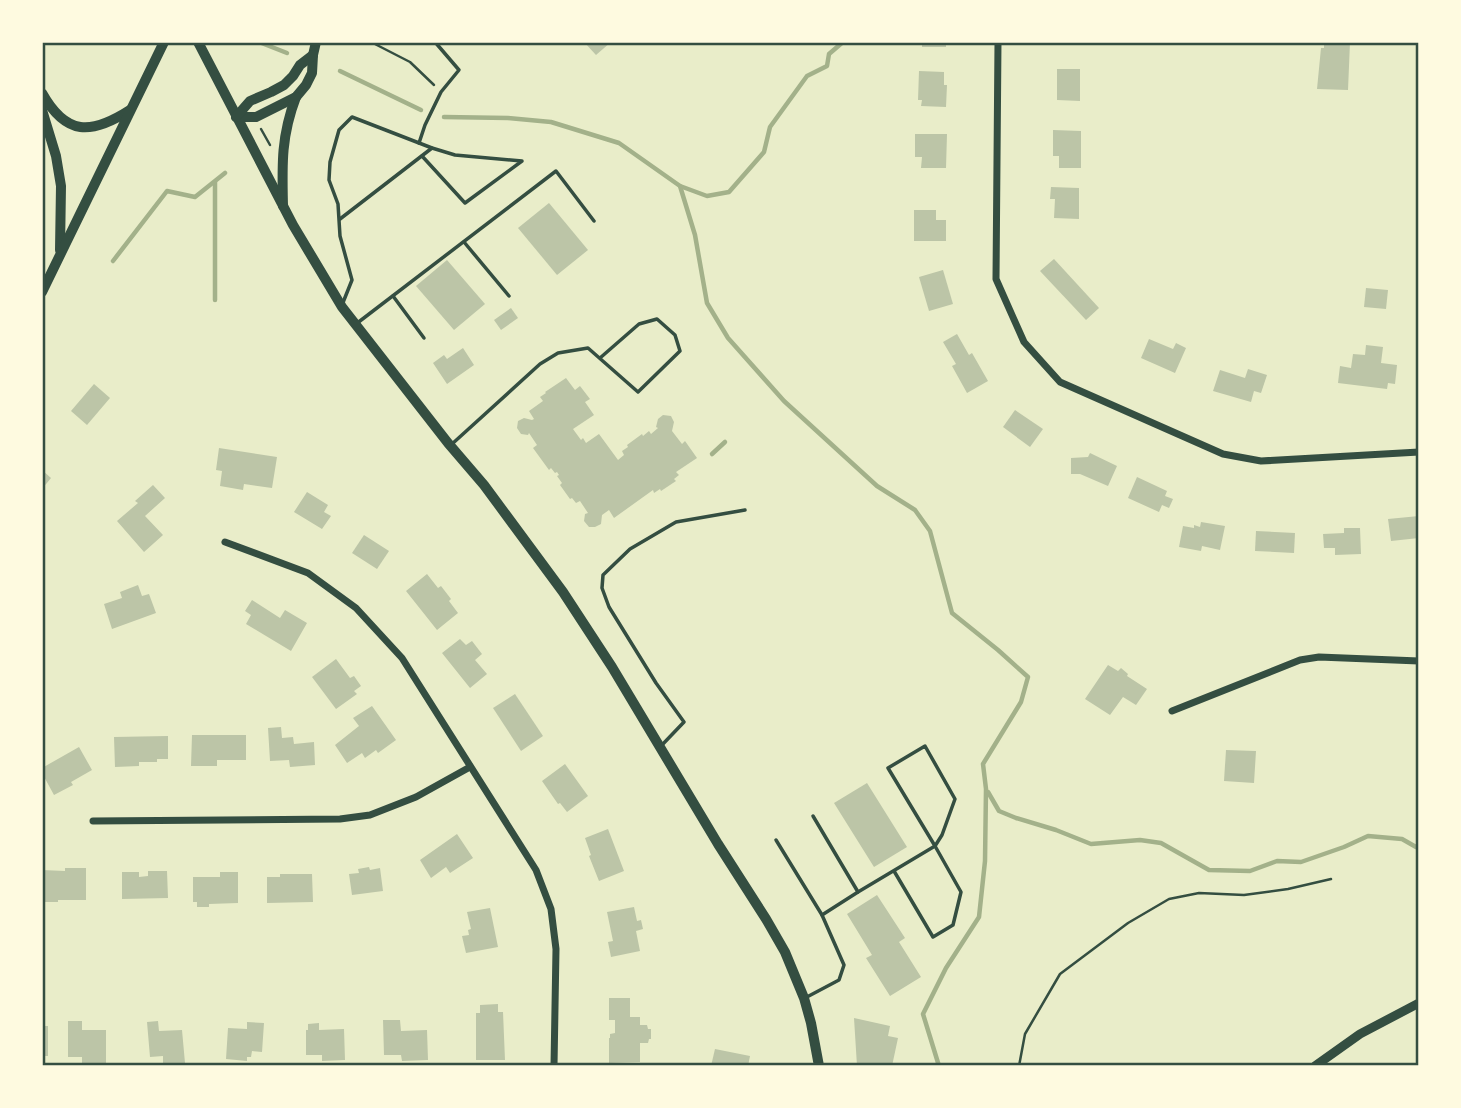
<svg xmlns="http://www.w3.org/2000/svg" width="1461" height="1108" font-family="'PT Sans',sans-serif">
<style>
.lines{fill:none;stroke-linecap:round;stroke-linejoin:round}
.stream{stroke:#a3b18a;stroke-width:4.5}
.building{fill:#bcc5a7}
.path{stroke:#344e41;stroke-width:2.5}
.service{stroke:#344e41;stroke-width:3.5}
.minor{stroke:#344e41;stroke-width:7}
.tertiary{stroke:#344e41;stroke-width:9}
.secondary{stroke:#344e41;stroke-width:10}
.primary{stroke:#344e41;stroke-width:10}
.neatline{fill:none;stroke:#344e41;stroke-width:2.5}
</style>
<rect width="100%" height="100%" fill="#e9edc9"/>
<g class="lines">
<g class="stream">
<polyline points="259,42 287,53"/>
<polyline points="340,71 421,110"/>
<polyline points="444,117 508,118 551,122 619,143 680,186 695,235 707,303 728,338 784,401 877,486 915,510 930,531 952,613 998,650 1028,677 1021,702 983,764 986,789 985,861 979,917 946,968 923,1014 939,1066"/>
<polyline points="680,186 707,196 729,192 764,152 770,127 807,76 827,66 829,54 843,42"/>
<polyline points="113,261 167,191 195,197 225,173"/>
<polyline points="215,300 215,182"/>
<polyline points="712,454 725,442"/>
<polyline points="988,792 999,811 1016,818 1056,830 1091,844 1140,840 1161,843 1209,870 1250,871 1277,861 1301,862 1344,847 1368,836 1402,839 1416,847 1419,846"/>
</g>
</g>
<g class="building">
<polygon points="584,42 611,42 596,55"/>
<rect x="922" y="42" width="24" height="5"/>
<polygon points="1324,42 1350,42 1348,90 1317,89 1321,48 1324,48"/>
<polygon points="1057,69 1080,69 1080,101 1057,100"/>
<polygon points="919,71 944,72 944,85 947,85 946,107 921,106 922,100 918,100"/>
<polygon points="1053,130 1081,131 1081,168 1059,168 1059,156 1053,156"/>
<polygon points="915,134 947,134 946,168 921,168 922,157 915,157"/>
<polygon points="1051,187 1079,188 1079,219 1054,218 1055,199 1050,199"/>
<polygon points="549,203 588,250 557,275 518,228"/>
<polygon points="914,210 936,210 936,220 946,220 946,241 914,241"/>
<polygon points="1054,259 1099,308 1086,320 1040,271"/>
<polygon points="447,260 485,304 454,330 416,286"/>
<polygon points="943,270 953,304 929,311 919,277"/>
<polygon points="1366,288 1388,290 1386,309 1364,307"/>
<polygon points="511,308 518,318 501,330 494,320"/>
<polygon points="957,334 969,355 972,353 988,381 967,393 952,366 956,364 943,342"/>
<polygon points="1149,339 1173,349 1176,343 1186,348 1175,373 1141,358"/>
<polygon points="1366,345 1383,347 1381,363 1397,365 1395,384 1388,383 1387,389 1338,383 1340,366 1351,368 1353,354 1365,355"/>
<polygon points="463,348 474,365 447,384 433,363 444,355 447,359"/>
<polygon points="1248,369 1267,375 1261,393 1254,391 1251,402 1213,391 1220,370 1245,378"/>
<polygon points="566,378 575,390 580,386 590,399 585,402 594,415 573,429 581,440 583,438 586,443 599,434 618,460 624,455 622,451 628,447 627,445 642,434 643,436 649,431 651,434 658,428 656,427 658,419 663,415 671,416 674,422 672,431 682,444 685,441 697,458 676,472 679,475 674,479 676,481 661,491 660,489 654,493 653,490 614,518 609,510 602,515 601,524 595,527 589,527 584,521 585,514 588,513 580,501 576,503 572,498 570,499 560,485 562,483 557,476 559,475 557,472 555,473 551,468 549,470 533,448 537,445 529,433 528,435 521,434 517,428 518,421 524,418 532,420 534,419 529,411 543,401 540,397 546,393 545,392"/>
<polygon points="94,384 110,398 87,425 71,411"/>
<polygon points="1015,410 1043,429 1030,447 1003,427"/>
<polygon points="219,448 277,457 272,488 244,484 243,490 220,486 222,471 216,470"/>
<polygon points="1090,453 1117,466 1108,486 1080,474 1071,474 1071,458 1088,457"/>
<polygon points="42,470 51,478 42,489"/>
<polygon points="1137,477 1167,491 1165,496 1173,499 1169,508 1162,505 1159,512 1128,498"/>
<polygon points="153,485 165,498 145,516 163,535 144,552 117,521 138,503 135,501"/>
<polygon points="307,492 328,505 324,512 331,516 322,529 294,512"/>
<polygon points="1419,516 1419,538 1391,541 1388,519"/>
<polygon points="1201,522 1225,526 1220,550 1202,546 1201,551 1179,547 1183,526 1194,528 1194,525 1200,527"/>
<polygon points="1344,528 1360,528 1361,554 1335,555 1335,548 1324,548 1323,534 1344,533"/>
<polygon points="1256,531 1295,533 1294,553 1255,551"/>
<polygon points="364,535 389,551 377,569 352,553"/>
<polygon points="427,574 438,588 441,586 451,599 449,601 458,613 437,630 406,591"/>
<polygon points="138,585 142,596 149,594 156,613 112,629 104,604 122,598 120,592"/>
<polygon points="252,600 280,618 285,610 307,623 291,651 246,624 251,615 245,611"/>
<polygon points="460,639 466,645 472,641 482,654 475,660 487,674 470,688 442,653"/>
<polygon points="336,659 350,678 354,676 361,686 354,691 357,694 336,709 312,677"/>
<polygon points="1108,665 1118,671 1121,668 1128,674 1127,676 1147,689 1136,705 1123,697 1110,715 1085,699"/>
<polygon points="515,694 543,736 521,751 493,708"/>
<polygon points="372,706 396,740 378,753 376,750 365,758 362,753 347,763 335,745 359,726 353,718"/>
<polygon points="281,727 282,738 293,737 294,744 314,742 315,765 290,767 289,760 270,761 268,728"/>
<polygon points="192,735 246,735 246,760 217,760 217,766 191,766"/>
<polygon points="168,736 168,759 157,759 157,762 139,762 139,766 115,767 114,737"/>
<polygon points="79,747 92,770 71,782 73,785 54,795 42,773 42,768"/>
<polygon points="1226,750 1256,751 1254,783 1224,781"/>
<polygon points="565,764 588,796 567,812 560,803 558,804 542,781"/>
<polygon points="867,783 907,847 874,867 834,803"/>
<polygon points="608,829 624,871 599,881 589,856 591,855 585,838"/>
<polygon points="457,834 473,858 450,873 446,867 431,878 420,860"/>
<polygon points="369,867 370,870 380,868 383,891 352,895 349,874 359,873 358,869"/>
<polygon points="65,868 86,868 86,900 58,900 58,902 42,902 42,870 65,871"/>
<polygon points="148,871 167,871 168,898 122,899 122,872 139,872 139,877 148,876"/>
<polygon points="220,872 238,872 238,903 209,904 209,907 197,907 197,902 193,902 193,877 220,877"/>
<polygon points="280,874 312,874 313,902 267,903 267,877 280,877"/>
<polygon points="877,895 905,938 899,942 921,977 890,996 866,958 872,955 847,914"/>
<polygon points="634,907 637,921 641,920 643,929 636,931 640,951 611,957 608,942 613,941 607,912"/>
<polygon points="490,908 498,947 466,953 462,936 469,935 468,930 471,929 467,912"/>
<polygon points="609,998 630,998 630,1017 640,1017 640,1025 647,1025 648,1029 651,1029 651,1039 649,1039 648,1043 640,1043 640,1062 609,1063 609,1038 610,1038 610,1034 615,1033 615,1020 609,1020"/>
<polygon points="498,1004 498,1012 503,1012 505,1060 476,1060 476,1013 480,1013 480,1005"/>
<polygon points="854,1018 890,1026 888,1036 898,1038 892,1066 857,1066"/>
<polygon points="383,1020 400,1020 401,1031 427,1030 428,1060 402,1061 401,1055 384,1055"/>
<polygon points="68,1021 82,1021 82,1030 106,1030 106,1064 82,1064 82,1057 68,1057"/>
<polygon points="158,1021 159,1031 182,1030 185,1063 163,1065 163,1056 150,1057 147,1022"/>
<polygon points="247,1022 264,1023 262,1052 252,1051 251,1057 247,1057 247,1061 226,1059 228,1028 247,1029"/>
<polygon points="319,1023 319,1030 344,1029 345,1060 322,1061 322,1055 306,1055 306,1030 308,1030 308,1024"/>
<rect x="42" y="1026" width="6" height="30"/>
<polygon points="715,1049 750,1056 748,1066 711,1066"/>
</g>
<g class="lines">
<g class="path">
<polyline points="371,42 410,62 434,85"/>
<polyline points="261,129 270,145"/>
<polyline points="1019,1066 1025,1034 1060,974 1128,923 1169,899 1199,893 1244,895 1288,889 1331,879"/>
</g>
<g class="service">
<polyline points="419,143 425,125 441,92 459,70 435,42"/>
<polyline points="340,219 432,148"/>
<polyline points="464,242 509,296"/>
<polyline points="393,296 424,338"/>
<polyline points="342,305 352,280 340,236 338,204 329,180 330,162 339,130 352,117 432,148 455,155 522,161 465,203 422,156"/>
<polyline points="356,324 556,171 594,221"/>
<polyline points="452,444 540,364 558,353 588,348 638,392 680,351 675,335 657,319 639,324 600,358"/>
<polyline points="661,746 684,722 656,683 609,607 602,588 603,575 630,549 676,522 745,510"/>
<polyline points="813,816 858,892 822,915"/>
<polyline points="776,840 822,915 844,965 839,980 805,998"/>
<polyline points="858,892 935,846 888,768 925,746 955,799 942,835 935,846 961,892 953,925 933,937 894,871"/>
</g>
<g class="minor">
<polyline points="998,42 996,279 1024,342 1060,382 1223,454 1261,461 1419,452"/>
<polyline points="225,542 308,573 356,608 402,658 536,870 551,909 556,949 554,1066"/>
<polyline points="1172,711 1300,660 1319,657 1419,661"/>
<polyline points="93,821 340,819 370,815 416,797 470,767"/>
</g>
<polyline class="tertiary" points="1315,1066 1360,1034 1419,1003"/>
<polyline class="secondary" points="198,42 293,225 342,307 448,443 484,485 563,592 612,667 718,844 766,919 785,952 804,998 811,1023 819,1066"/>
<g class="primary">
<path d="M42,93C66,136 91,135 130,110"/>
<polyline points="42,110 56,156 61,186 60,250"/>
<polyline points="236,117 256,117 296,97 306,85 312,73 313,55 316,42"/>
<polyline points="236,117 250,101 271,92 284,85 293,76 300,65 313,55"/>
<path d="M283,206C282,165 281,136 296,97"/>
<polyline points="42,292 164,42"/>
</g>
</g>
<rect width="1461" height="1108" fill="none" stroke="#fefae0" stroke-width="88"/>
<rect x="44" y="44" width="1373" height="1020" class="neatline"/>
</svg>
